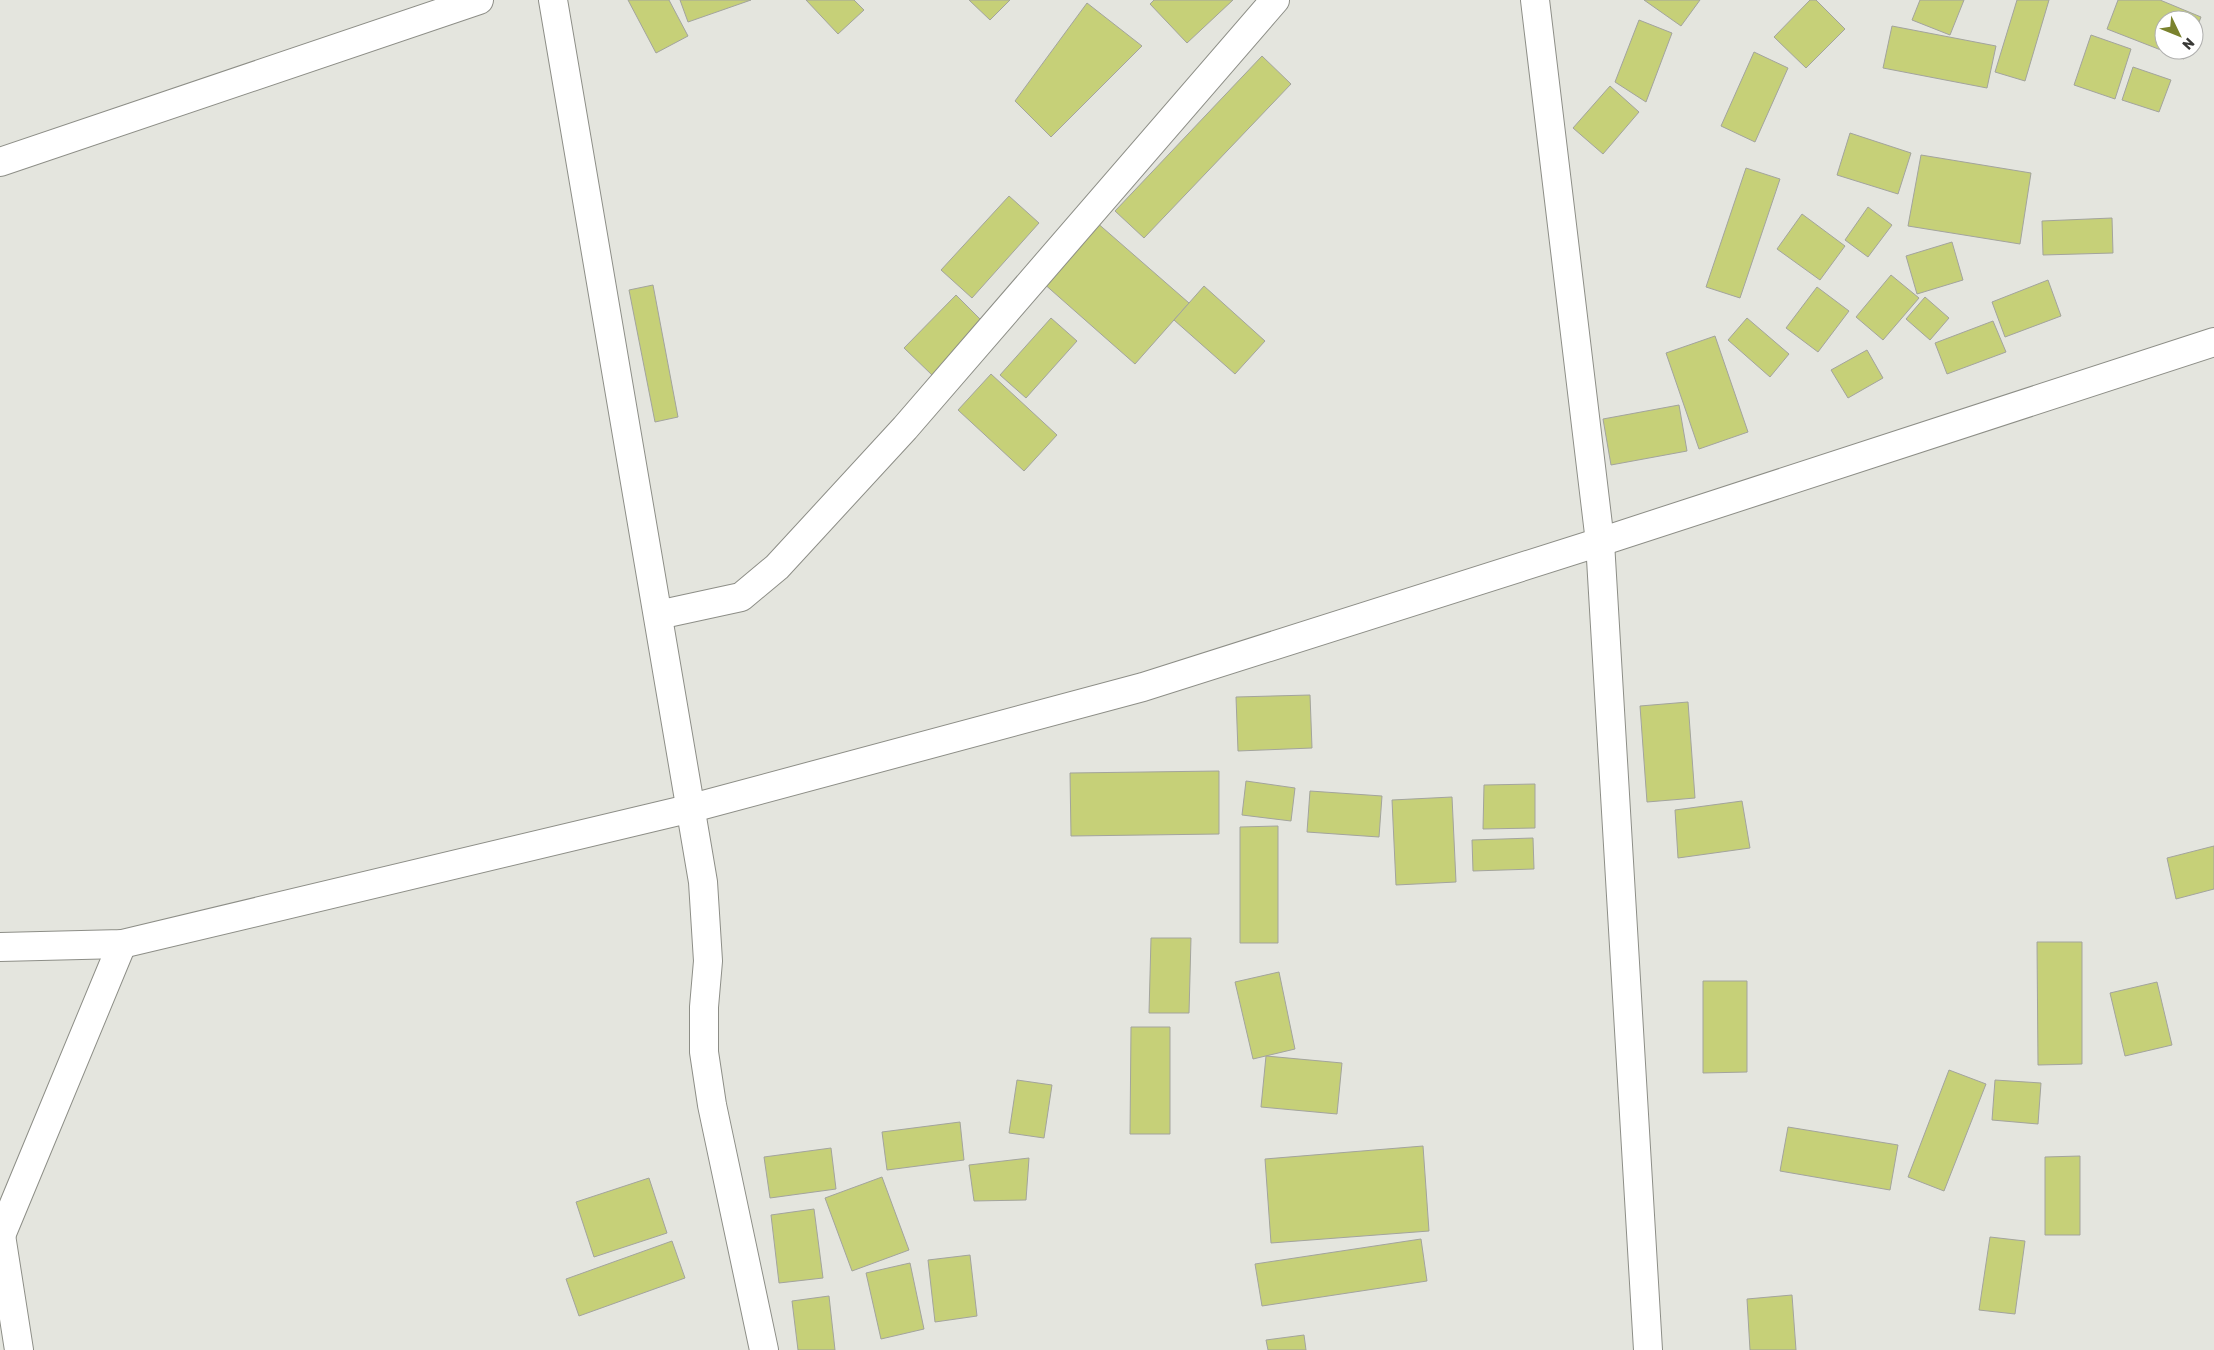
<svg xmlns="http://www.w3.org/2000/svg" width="2214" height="1350" font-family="Rubik,sans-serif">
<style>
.building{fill:#c6d078;stroke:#a3a49d}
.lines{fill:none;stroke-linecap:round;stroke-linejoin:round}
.minor-casing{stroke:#8d8e87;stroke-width:30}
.minor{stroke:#fff;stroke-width:28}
</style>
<rect width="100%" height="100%" fill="#e4e5de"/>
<g class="building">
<polygon points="628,0 669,0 688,36 656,53"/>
<polygon points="680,0 751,0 688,22"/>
<polygon points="806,0 854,0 864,10 838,34"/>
<polygon points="969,0 1010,0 990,20"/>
<polygon points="1154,0 1233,0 1187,43 1150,4"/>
<polygon points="1644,0 1700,0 1681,26"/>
<polygon points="1810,0 1816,0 1845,29 1806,68 1774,37"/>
<polygon points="1920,0 1964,0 1950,35 1912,20"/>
<polygon points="2017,0 2049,0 2025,81 1995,72"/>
<polygon points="2118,0 2160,0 2201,17 2194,35 2194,20 2164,20 2164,50 2188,50 2184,59 2107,29"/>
<polygon points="1087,3 1142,46 1051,137 1015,101"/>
<polygon points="1639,20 1672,33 1646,102 1615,82"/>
<polygon points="1892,26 1996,46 1987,88 1883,68"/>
<polygon points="2091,35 2131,49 2115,99 2074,85"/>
<polygon points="1754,52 1788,68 1755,142 1721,126"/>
<polygon points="1262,56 1291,84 1144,238 1115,211"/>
<polygon points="2133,67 2171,80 2159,112 2122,100"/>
<polygon points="1610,86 1639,112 1603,154 1573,128"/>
<polygon points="1850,133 1911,153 1898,194 1837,175"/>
<polygon points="1921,155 2031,173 2020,244 1908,226"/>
<polygon points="1746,168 1780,179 1740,298 1706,287"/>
<polygon points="1009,196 1039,223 972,298 941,270"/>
<polygon points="1868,207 1892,225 1868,257 1845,240"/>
<polygon points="1802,214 1845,246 1820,280 1777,249"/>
<polygon points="2112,218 2113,253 2043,255 2042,221"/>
<polygon points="1095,221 1189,303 1135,364 1042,282"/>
<polygon points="1952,242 1963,280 1917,294 1906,256"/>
<polygon points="1891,275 1919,298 1883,340 1856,317"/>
<polygon points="2048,280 2061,316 2005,337 1992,302"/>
<polygon points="653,285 678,417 655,422 629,290"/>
<polygon points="1204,286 1265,341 1235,374 1174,320"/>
<polygon points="1817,287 1849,311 1818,352 1786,328"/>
<polygon points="956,295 984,323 932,375 904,348"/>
<polygon points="1925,297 1949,318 1930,340 1906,319"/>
<polygon points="1051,318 1077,341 1026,398 1000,375"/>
<polygon points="1747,318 1789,354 1770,377 1728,340"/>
<polygon points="1993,321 2006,352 1947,374 1935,343"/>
<polygon points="1715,336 1748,432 1699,449 1666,353"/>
<polygon points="1867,350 1883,378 1848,398 1831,370"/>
<polygon points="991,374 1057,435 1024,471 958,410"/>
<polygon points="1679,405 1687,451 1611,465 1603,419"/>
<polygon points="1310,695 1312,748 1238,751 1236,697"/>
<polygon points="1688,702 1695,798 1647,802 1640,706"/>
<polygon points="1219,771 1219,834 1071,836 1070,773"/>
<polygon points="1246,781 1295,788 1291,821 1242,815"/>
<polygon points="1535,784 1535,828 1483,829 1484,785"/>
<polygon points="1310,791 1382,796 1379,837 1307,832"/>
<polygon points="1452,797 1456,882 1396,885 1392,800"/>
<polygon points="1742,801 1750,848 1678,858 1675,810"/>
<polygon points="1278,826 1278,943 1240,943 1240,827"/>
<polygon points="1533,838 1534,869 1473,871 1472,840"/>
<polygon points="2214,846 2214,889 2176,899 2167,858"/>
<polygon points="1151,938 1191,938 1189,1013 1149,1013"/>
<polygon points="2037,942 2082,942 2082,1064 2038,1065"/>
<polygon points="1279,972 1295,1049 1253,1059 1235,982"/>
<polygon points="1703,981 1747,981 1747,1072 1703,1073"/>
<polygon points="2157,982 2172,1045 2125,1056 2110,993"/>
<polygon points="1131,1027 1170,1027 1170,1134 1130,1134"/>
<polygon points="1266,1056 1342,1063 1337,1114 1261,1107"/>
<polygon points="1949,1070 1986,1084 1944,1191 1908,1177"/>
<polygon points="1017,1080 1052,1085 1044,1138 1009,1133"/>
<polygon points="1995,1080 2041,1083 2038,1124 1992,1120"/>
<polygon points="960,1122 964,1160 887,1170 882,1132"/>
<polygon points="1788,1127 1898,1145 1890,1190 1780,1171"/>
<polygon points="1423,1146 1429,1231 1271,1243 1265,1159"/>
<polygon points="831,1148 836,1189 770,1198 764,1157"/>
<polygon points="2080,1156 2080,1235 2045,1235 2045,1157"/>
<polygon points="1029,1158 1026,1200 974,1201 969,1165"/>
<polygon points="882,1177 909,1250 852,1271 825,1198"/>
<polygon points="649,1178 667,1233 594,1257 576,1202"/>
<polygon points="814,1209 823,1278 779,1283 771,1215"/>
<polygon points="1990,1237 2025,1241 2015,1314 1979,1310"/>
<polygon points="1421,1239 1427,1281 1262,1306 1255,1264"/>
<polygon points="672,1241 685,1278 579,1316 566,1279"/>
<polygon points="970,1255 977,1316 935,1322 928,1260"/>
<polygon points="910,1263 924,1329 881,1339 866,1273"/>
<polygon points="1792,1295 1796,1350 1750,1350 1747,1299"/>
<polygon points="829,1296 835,1350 798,1350 792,1301"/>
<polygon points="1304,1335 1306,1350 1268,1350 1266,1340"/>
</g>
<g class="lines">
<defs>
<g id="minor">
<polyline points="553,0 703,882 708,961 704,1007 704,1052 712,1105 764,1350"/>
<polyline points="1535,0 1600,542 1648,1350"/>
<polyline points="0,162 479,0"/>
<polyline points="658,615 741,597 777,567 905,428 1275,0"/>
<polyline points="0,947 122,944 692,808 1143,687 1600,542 2214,342"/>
<polyline points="1,1235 19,1350"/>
<polyline points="0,1238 122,944"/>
</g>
</defs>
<use href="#minor" class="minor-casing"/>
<use href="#minor" class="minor"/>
</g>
<g transform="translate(2179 35) rotate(133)"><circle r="24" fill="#ffffff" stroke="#afafae"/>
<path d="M0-4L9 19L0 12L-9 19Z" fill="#7a822d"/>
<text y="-8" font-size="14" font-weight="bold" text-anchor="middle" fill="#383835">N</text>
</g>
</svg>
